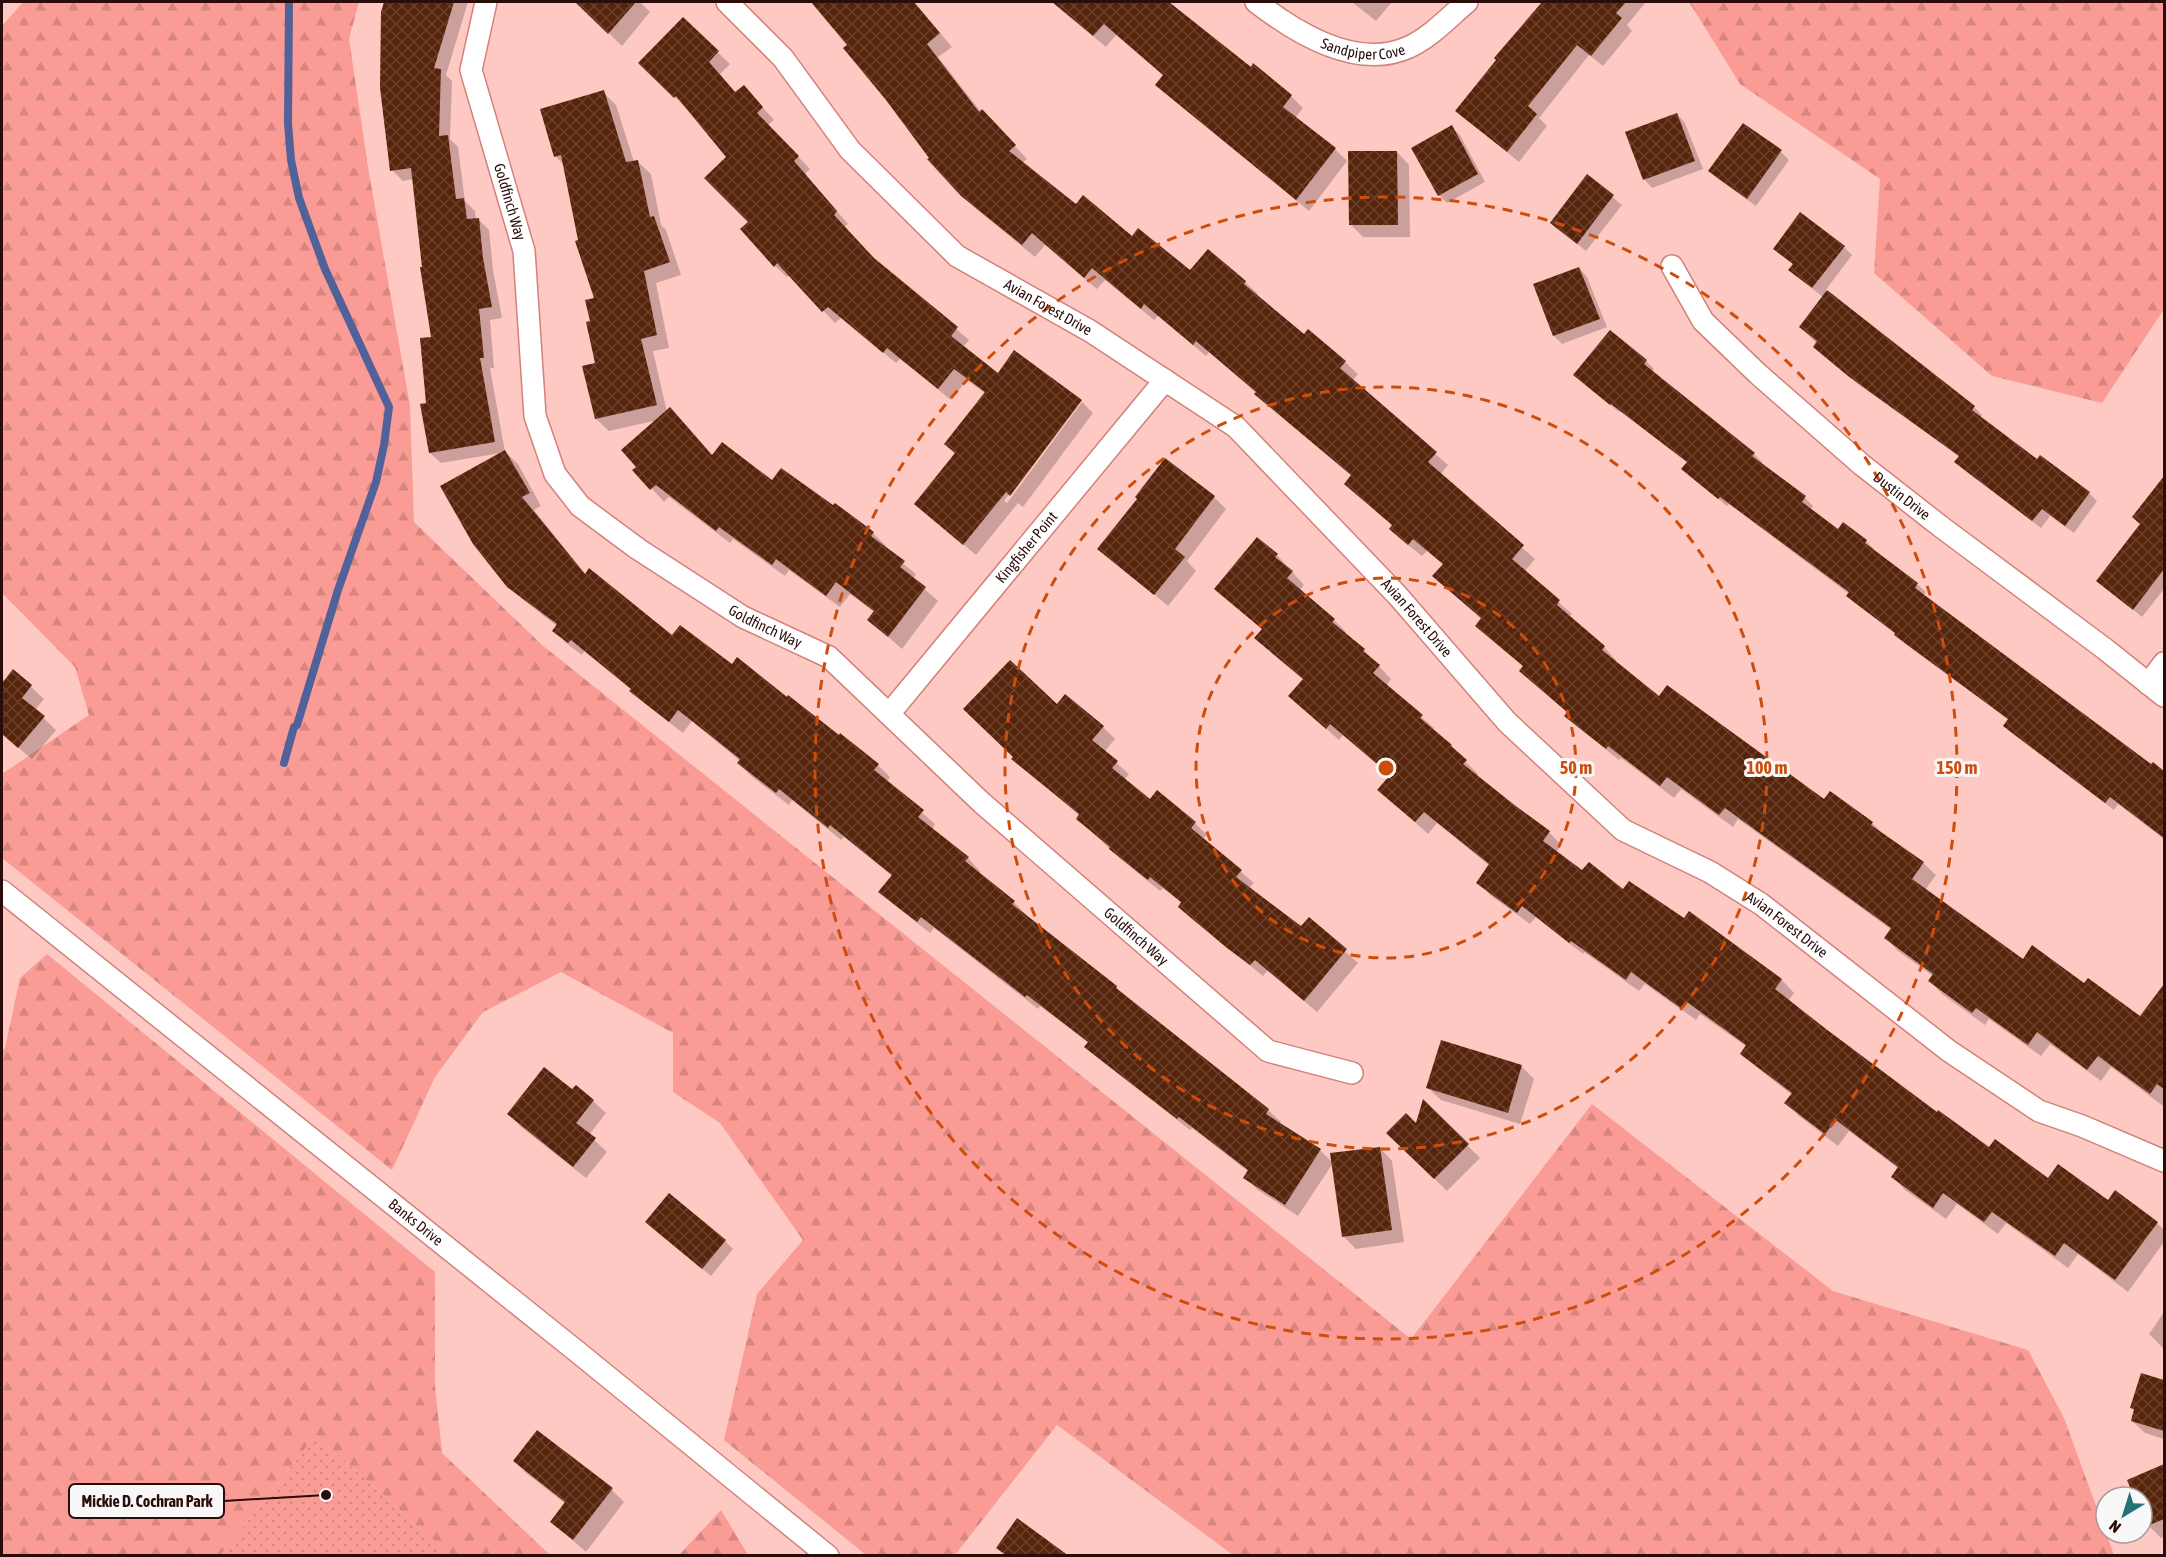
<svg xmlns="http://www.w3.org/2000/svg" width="2166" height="1557" font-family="'Asap Condensed',sans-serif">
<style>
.forest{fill:url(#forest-firs)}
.park{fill:url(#park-dots)}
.shadow{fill:#0003}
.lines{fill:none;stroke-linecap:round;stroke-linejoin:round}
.stream{stroke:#516199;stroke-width:8}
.building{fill:url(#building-cross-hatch)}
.minor-casing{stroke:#d2817a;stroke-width:24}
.minor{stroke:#fff;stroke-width:21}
.ring{fill:none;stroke:#cc4d0c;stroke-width:3;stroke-dasharray:10 8}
.labels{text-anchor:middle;stroke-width:6;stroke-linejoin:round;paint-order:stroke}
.street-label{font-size:15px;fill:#2a0c0b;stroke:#f8f8f8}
.centre{fill:#cc4d0c;stroke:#f8f8f8;stroke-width:3}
.ring-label{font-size:18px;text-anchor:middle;font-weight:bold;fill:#cc4d0c;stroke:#f8f8f8;stroke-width:6;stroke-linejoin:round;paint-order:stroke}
.leader{fill:none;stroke:#2a0c0b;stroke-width:2}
.callout-dot{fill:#2a0c0b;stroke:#f8f8f8;stroke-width:2}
.callout{fill:#f8f8f8;stroke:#2a0c0b;stroke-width:2}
.callout-label{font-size:16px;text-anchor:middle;font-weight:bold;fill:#2a0c0b}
</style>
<defs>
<pattern id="forest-firs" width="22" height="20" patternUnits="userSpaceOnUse" patternTransform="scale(1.5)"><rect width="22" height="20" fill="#fa9c95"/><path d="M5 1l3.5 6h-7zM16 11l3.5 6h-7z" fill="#d6857f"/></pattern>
<pattern id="park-dots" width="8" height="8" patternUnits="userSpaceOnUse" patternTransform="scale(1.5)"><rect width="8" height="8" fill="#fa9c95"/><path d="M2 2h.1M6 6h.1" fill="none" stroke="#d6857f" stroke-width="1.8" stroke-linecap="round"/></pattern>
<pattern id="building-cross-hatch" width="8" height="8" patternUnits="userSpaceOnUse" patternTransform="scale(1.5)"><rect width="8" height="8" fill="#56240b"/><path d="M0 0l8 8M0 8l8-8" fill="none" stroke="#6b412d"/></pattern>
</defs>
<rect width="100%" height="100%" fill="#fec9c3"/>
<g class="forest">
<polygon points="23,2 359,2 349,39 368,167 410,406 414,522 542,645 1411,1339 1592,1104 1833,1291 2028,1350 2064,1418 2114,1555 1233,1555 1057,1425 955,1555 866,1555 724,1440 757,1294 803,1240 720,1123 673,1092 673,1033 561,972 483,1012 435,1077 392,1170 2,858 2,774 89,715 75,667 2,593 2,26"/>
<polygon points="1689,2 2164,2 2164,309 2102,403 1992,376 1874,273 1880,179 1740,84"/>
<polygon points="47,954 435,1272 435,1386 442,1453 550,1555 450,1555 316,1435 221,1555 2,1556 2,1051 5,1048 20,978"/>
<polygon points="721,1510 748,1555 679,1555"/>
</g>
<polygon class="park" points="316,1435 450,1555 221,1555"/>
<g class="shadow">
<polygon points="386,2 468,2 446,75 452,81 450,139 458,147 465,201 475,211 476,220 478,219 489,230 493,270 502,318 490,320 494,368 490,368 505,452 518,464 541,506 534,510 586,575 672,637 732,666 787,699 878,765 890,777 887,782 935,824 932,830 968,858 980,871 978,874 1014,902 1026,915 1025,916 1116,987 1129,1000 1268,1110 1281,1122 1279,1124 1320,1150 1333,1163 1298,1216 1258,1190 1245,1178 1249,1172 1192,1128 1190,1130 1099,1059 1086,1047 1089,1043 1040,1006 1038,1009 934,928 930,933 893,904 880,892 892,876 844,837 841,840 792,800 789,805 751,776 738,763 740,761 692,721 683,733 644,703 632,690 584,651 582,655 566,643 554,630 557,626 522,599 508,586 501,453 441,463 430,453 428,404 432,338 414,179 403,181 392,170 383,12"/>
<polygon points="577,2 640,2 650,12 622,46"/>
<polygon points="813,2 914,2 952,47 938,57 981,112 994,124 1027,159 1022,163 1076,206 1190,272 1245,282 1258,294 1256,296 1304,336 1345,362 1358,374 1352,381 1448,465 1440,475 1535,559 1524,572 1572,614 1569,617 1604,647 1616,660 1614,662 1659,698 1825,801 1830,793 1872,823 1885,836 1923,863 1936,875 1925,890 2023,961 2085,985 2141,1019 2157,997 2164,1003 2164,1103 2163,1106 2111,1067 2101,1081 2050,1044 2041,1056 1989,1019 1985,1025 1942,994 1930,981 1933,976 1898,951 1886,938 1892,930 1738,819 1733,827 1681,789 1674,798 1621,758 1619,760 1579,728 1566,716 1568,713 1521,671 1524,667 1477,626 1482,619 1434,576 1444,565 1427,551 1422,556 1403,541 1393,526 1346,484 1353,477 1269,406 1257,393 1209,352 1206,356 1158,316 1154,320 1105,280 1097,289 1045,245 1035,257 975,208 931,158 849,45"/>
<polygon points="1060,2 1167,2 1251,69 1254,65 1291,96 1303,108 1295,118 1335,149 1347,161 1309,211 1169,96 1164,76 1116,35 1106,47 1069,16 1057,5"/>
<polygon points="1352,2 1392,2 1376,21"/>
<polygon points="1544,2 1646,2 1627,25 1632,31 1603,66 1589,55 1539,118 1547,126 1519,162 1457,111"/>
<polygon points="683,19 730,64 720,74 736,93 744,87 774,120 768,125 810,169 805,174 848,224 844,227 877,262 969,340 963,347 998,375 1079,400 1004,501 1007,503 1082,402 1093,413 1023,507 1018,503 976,555 916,504 956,454 946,444 986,394 967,380 951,400 900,359 896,363 841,318 835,323 790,275 787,277 775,266 750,223 728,157 687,109 640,63"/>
<polygon points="603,92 616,105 634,162 638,162 651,174 661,225 666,230 681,275 656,283 669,348 653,351 667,412 713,456 772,482 873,533 886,546 884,548 916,574 913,579 938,601 902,649 869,620 874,612 850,594 840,607 789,570 785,576 733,539 730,543 669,497 664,502 635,470 658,420 609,431 596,419 584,367 596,364 591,322 596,299 580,241 565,166 556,157"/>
<polygon points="1677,114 1685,123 1703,169 1652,188 1644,179"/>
<polygon points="1452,127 1460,135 1485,182 1447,203 1439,195"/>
<polygon points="1397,152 1409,165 1410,237 1363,237 1350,224"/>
<polygon points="1781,152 1789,160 1756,206 1718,179 1710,171"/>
<polygon points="1587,176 1622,205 1586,251 1551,223"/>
<polygon points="1844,247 1852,255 1825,291 1974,407 1982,415 1980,418 2038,461 2040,457 2089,493 2097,501 2074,533 2050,516 2041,528 1964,470 1956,462 1960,457 1858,384 1800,327 1823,297 1799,278 1790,270 1794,265 1775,249"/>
<polygon points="1579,268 1587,277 1607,327 1562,344 1554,336"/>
<polygon points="1646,361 1654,369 1652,372 1754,454 1762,462 1761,464 1805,498 1813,506 1810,510 1839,531 1866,541 1874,549 1873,551 1917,584 1926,592 1923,596 2152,766 2153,764 2164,773 2164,839 2118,804 2114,810 2013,734 2004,726 2009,720 1904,643 1896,634 1856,604 1848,596 1849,594 1729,504 1727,506 1691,477 1688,463 1620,411 1619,412 1575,375"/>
<polygon points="2164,479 2164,589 2142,617 2098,581 2141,524 2134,517"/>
<polygon points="1214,497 1226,509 1187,561 1196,571 1168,606 1099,548 1139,499"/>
<polygon points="1277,555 1304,585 1299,591 1334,620 1346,632 1345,634 1364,650 1391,679 1386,686 1434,728 1433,730 1478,774 1476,777 1549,832 1561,845 1556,853 1582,872 1685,920 1690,913 1782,980 1794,993 1788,1001 1937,1114 1989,1149 2048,1180 2109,1202 2157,1223 2164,1230 2164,1242 2128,1292 2078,1254 2068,1268 2006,1223 1998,1234 1957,1204 1946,1219 1905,1190 1893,1177 1899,1169 1849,1131 1838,1146 1799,1116 1786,1103 1792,1095 1755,1066 1742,1054 1747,1047 1700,1014 1696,1020 1645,984 1639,991 1584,952 1583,954 1536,917 1530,924 1490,895 1478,882 1490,866 1437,823 1428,834 1379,790 1391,776 1343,735 1339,740 1290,696 1304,680 1256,638 1263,630 1216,589"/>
<polygon points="14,671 44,699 35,710 56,730 32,759 2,734 2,678 5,681"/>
<polygon points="1057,707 1103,727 1115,739 1104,752 1129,774 1124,780 1150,802 1195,823 1207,835 1203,839 1254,883 1249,888 1301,928 1309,919 1358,963 1317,1012 1268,970 1263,976 1192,919 1180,907 1182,903 1163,888 1160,891 1123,861 1078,819 1080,816 1013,759"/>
<polygon points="1521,1066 1534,1079 1520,1124 1441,1100 1428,1088"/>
<polygon points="573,1091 593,1101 606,1113 589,1135 607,1152 586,1178 521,1127 509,1114"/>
<polygon points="1424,1102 1480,1158 1447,1191 1388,1133 1417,1126"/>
<polygon points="1380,1148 1392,1161 1404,1242 1356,1249 1343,1236"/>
<polygon points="655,1230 725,1241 733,1249 711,1276"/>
<polygon points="2164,1312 2164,1349 2149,1334"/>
<polygon points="2142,1375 2164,1381 2164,1439 2145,1433 2132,1421 2135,1411 2132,1408"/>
<polygon points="538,1432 612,1490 624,1502 586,1552 552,1522 566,1504 527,1474 515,1461"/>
<polygon points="2164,1466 2164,1536 2161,1538 2148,1525 2142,1512 2142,1497 2136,1497 2129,1481"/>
</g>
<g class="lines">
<polyline class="stream" points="284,763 294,727 297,725 338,590 376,482 384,445 389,407 325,269 299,198 291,160 288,123 289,2"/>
</g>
<g class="building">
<polygon points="384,2 454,2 434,68 441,69 439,136 448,135 456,199 464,198 467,219 479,218 483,258 492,307 479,309 484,358 480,358 495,442 429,453 420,404 426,403 420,338 431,337 420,267 422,267 411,168 390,171 380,88 381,12"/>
<polygon points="575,2 636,2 608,34"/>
<polygon points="811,2 914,2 940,33 927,44 979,112 982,109 1016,145 1009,151 1076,204 1083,195 1132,236 1138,228 1190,270 1208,249 1246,281 1244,284 1304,334 1308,329 1346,361 1340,368 1437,452 1428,462 1524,545 1512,559 1560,600 1557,605 1605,646 1602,650 1659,696 1667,685 1824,799 1830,791 1873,822 1871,825 1924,862 1912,879 2023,959 2032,945 2084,983 2088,978 2140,1016 2164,984 2164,1089 2157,1084 2150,1094 2098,1056 2087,1070 2037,1032 2028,1045 1976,1008 1972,1013 1928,981 1933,974 1884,938 1891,928 1725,808 1719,815 1667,777 1660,786 1608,746 1606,749 1564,716 1567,712 1519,671 1523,666 1475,626 1481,618 1432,576 1443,564 1413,539 1408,545 1389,529 1392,525 1344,484 1351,475 1254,394 1256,392 1196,341 1193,345 1144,304 1141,309 1092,268 1084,278 1032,233 1022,245 961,196 927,159 929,158 886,100 843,48 847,45"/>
<polygon points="1052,2 1169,2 1251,67 1253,63 1292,95 1283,107 1336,148 1296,200 1155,85 1163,75 1104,24 1093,36"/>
<polygon points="1542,2 1626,2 1616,13 1622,18 1591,56 1577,45 1528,106 1537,114 1507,152 1455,111 1496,60 1494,58"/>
<polygon points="683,17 719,51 709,62 735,92 744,85 763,107 757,113 799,156 794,161 837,211 834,215 874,258 958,327 951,336 998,373 1014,350 1082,400 1010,496 1006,492 963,545 914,504 955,453 944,444 985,392 954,369 938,389 887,348 883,353 828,307 822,312 777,263 774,267 740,229 748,222 704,178 726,157 676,96 674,98 638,63"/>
<polygon points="604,90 626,162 638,160 650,217 654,216 670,262 644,271 657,335 641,339 657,405 595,419 582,366 595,363 586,322 590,321 585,300 594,298 575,241 578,240 561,155 554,157 540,109"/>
<polygon points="1677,113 1695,161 1643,180 1625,132"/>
<polygon points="1743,123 1782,150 1747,199 1708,171"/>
<polygon points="1452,125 1478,174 1438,196 1411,148"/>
<polygon points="1348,151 1397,151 1398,225 1349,225"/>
<polygon points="1587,174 1614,195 1577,244 1550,223"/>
<polygon points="1800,212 1845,246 1812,288 1788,270 1793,264 1773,249"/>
<polygon points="1579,267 1600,319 1553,336 1533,284"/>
<polygon points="1827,290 1975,406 1972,410 2037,459 2040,455 2090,492 2065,526 2042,509 2032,521 1954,462 1959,456 1848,376 1813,347 1817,341 1799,327"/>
<polygon points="1610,330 1647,360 1644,364 1755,453 1752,456 1806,496 1802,502 1838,529 1843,522 1867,540 1865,543 1918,583 1915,588 2151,764 2153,762 2164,771 2164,838 2110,797 2105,803 2003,726 2008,719 1894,635 1895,633 1846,596 1849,592 1720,497 1718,499 1681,469 1687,462 1611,404 1610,405 1573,375"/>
<polygon points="670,407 712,455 722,442 772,480 781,468 833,505 835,503 874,532 871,536 905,561 900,567 926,587 888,637 867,620 874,611 836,582 826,596 776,559 772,565 719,527 716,531 656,485 650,490 632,470 636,467 621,450"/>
<polygon points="505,450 530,493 522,497 585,574 589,568 672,635 680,625 732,664 737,657 787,697 788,695 839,735 840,733 879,764 874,770 924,810 918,817 969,857 965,861 1015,901 1012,904 1117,986 1116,988 1269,1109 1266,1114 1321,1149 1285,1205 1243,1178 1248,1170 1179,1117 1177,1119 1084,1047 1088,1042 1027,995 1025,997 921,917 917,922 878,892 892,875 830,825 828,828 779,789 776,793 737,763 740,759 678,710 669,722 629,691 631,689 571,640 568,643 552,631 557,624 507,587 473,544 440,486"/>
<polygon points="1165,458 1215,496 1175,549 1185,557 1154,595 1097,549 1137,499 1135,497"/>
<polygon points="2164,476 2164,569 2133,610 2096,581 2140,524 2132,517"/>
<polygon points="1257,537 1278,554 1275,557 1293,571 1287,578 1335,619 1332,622 1365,649 1363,651 1380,665 1373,673 1423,715 1420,718 1452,745 1451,746 1467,760 1463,764 1517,807 1550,831 1543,841 1582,870 1589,862 1623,889 1629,881 1684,918 1689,911 1782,979 1775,989 1826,1029 1937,1112 1938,1110 1989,1147 1995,1139 2048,1178 2058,1164 2108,1200 2115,1190 2158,1222 2115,1280 2064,1243 2055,1256 1992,1212 1984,1222 1943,1193 1933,1208 1891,1177 1898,1167 1836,1120 1825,1134 1784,1103 1792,1093 1740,1054 1746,1045 1687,1002 1682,1009 1631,972 1626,980 1571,941 1569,943 1522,906 1517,913 1476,883 1489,864 1424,812 1415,822 1377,790 1390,775 1330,724 1326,729 1288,696 1303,679 1254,638 1262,629 1214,589"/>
<polygon points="1010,660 1057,704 1065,694 1104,726 1092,740 1118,761 1112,768 1150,799 1157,790 1196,822 1191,828 1242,870 1236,877 1301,926 1309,917 1347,949 1304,1001 1255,960 1250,965 1227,948 1178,907 1181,902 1150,877 1148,880 1109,849 1110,847 1076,819 1079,814 1011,759 1013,757 963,709"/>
<polygon points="13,669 32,685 22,698 45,716 18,748 2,734 2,680 3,682"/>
<polygon points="1441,1040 1522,1065 1508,1113 1426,1088"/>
<polygon points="544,1067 572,1089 576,1085 594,1100 576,1123 596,1138 573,1167 507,1114"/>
<polygon points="1423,1099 1469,1144 1434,1179 1386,1133 1406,1113 1416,1123"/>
<polygon points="1380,1147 1392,1230 1342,1237 1330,1153"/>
<polygon points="669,1193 726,1240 702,1269 645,1222"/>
<polygon points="2141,1373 2164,1380 2164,1431 2131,1421 2134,1409 2130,1408"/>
<polygon points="537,1430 613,1488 573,1540 550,1522 565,1502 513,1461"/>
<polygon points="2164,1464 2164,1519 2147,1526 2142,1515 2142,1497 2134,1497 2127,1480"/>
<polygon points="1017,1518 1069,1556 1007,1556 996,1548"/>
</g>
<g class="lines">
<defs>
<g id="minor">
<path id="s1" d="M486,2L471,70L524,251L535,416L555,474L580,506L638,549L743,617L829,657L982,803L1268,1051L1352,1073"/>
<path id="s2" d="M727,2L783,58L850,150L957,256L1090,331L1236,427L1398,596L1507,722L1623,830L1710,872L1761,904L1949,1051L2039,1111L2082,1126L2164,1161"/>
<path id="s3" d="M1256,2C1296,33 1357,71 1409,47C1431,37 1449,17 1467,2"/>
<path id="s4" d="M1672,266L1703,321L1758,374L1862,465L1940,526L2105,649L2164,696"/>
<polyline points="2148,684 2164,663"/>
<path id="s5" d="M889,714L1165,380"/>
<path id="s6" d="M2,891L580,1354L828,1556"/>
</g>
</defs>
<use href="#minor" class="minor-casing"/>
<use href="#minor" class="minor"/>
</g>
<g class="ring">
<circle cx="1386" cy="768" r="190"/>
<circle cx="1386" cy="768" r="381"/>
<circle cx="1386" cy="768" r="571"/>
</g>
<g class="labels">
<g class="street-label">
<text dy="5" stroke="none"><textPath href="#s3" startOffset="120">Sandpiper Cove</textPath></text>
<text dy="5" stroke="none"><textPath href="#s1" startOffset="207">Goldfinch Way</textPath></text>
<text dy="5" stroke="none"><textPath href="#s2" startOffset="448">Avian Forest Drive</textPath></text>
<text dy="5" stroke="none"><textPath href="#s4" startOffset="328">Dustin Drive</textPath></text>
<text dy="5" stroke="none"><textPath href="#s5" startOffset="216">Kingfisher Point</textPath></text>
<text dy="5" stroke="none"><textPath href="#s2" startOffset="934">Avian Forest Drive</textPath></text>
<text dy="5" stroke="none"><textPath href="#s1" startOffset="747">Goldfinch Way</textPath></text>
<text dy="5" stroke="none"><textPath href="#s2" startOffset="1420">Avian Forest Drive</textPath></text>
<text dy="5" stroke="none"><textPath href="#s1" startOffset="1233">Goldfinch Way</textPath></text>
<text dy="5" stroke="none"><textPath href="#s6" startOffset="530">Banks Drive</textPath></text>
</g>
</g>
<circle cx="1386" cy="768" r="9" class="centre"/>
<g class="ring-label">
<text x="1576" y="774">50 m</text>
<text x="1767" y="774">100 m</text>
<text x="1957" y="774">150 m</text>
</g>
<path class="leader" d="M326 1495L224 1501"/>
<circle class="callout-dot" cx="326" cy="1495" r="6"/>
<rect class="callout" x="69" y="1484" width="155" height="34" rx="6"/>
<g class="callout-label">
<text x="147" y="1507">Mickie D. Cochran Park</text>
</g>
<rect width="2166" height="1557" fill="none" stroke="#2a0c0b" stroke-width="6"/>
<g transform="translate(2124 1515) rotate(218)"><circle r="28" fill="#f8f8f8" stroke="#a69a99" stroke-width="1.5"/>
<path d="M0-4.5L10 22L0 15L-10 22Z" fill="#267078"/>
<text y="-9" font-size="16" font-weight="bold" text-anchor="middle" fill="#2a0c0b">N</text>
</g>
</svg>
